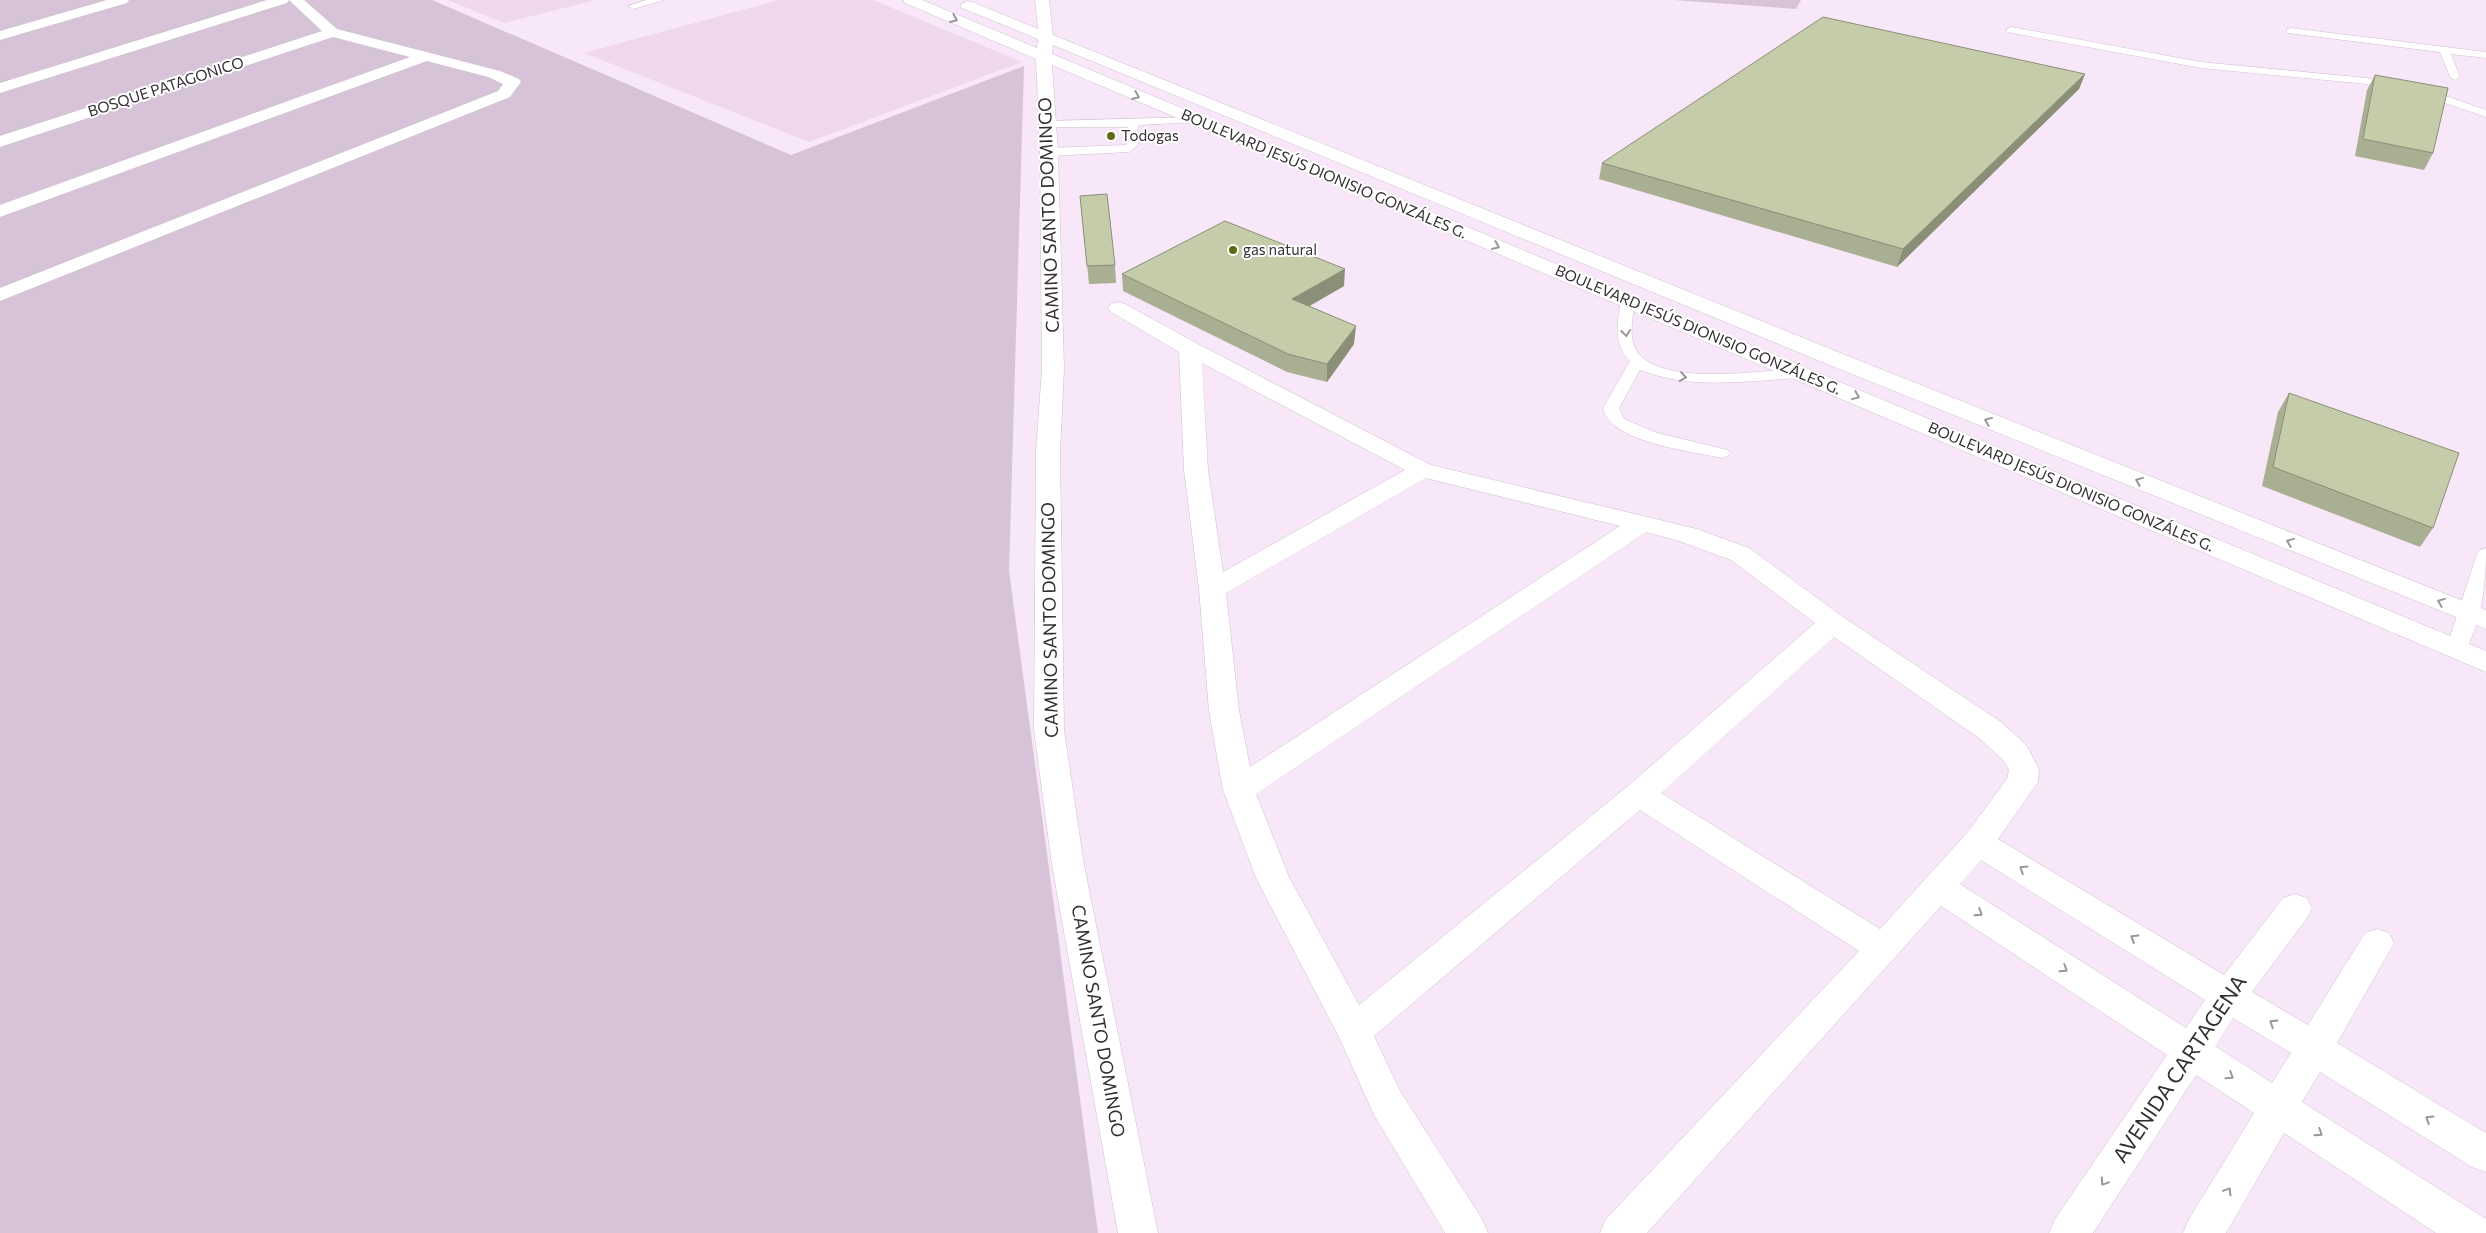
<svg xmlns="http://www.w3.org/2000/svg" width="2486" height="1233" font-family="Commissioner,sans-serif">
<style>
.built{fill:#efd8ee}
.green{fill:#d7c3d7}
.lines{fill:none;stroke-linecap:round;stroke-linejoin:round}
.lane-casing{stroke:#d0bfd0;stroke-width:1}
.street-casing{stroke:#d0bfd0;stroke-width:1}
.secondary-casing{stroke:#d0bfd0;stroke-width:1}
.lane{fill:#fff;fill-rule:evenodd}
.street{fill:#fff;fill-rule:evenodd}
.secondary{fill:#fff;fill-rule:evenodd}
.wall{fill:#a9af92}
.shaded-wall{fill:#8a8f77}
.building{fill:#c5ccaa;stroke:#8a8f77}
.oneway{stroke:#9a969a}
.poi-dot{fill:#5f6a12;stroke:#fff;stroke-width:2}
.labels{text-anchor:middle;stroke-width:4;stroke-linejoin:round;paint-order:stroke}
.far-street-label{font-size:15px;fill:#352e35;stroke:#fff}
.far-poi-label{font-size:15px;fill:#352e35;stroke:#fff;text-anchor:start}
.street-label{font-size:18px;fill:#352e35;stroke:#fff}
.near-street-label{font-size:21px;fill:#352e35;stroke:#fff}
</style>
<rect width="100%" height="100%" fill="#f8e7f8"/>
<g class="built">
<polygon points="448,0 596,0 504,23"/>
<polygon points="779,0 873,0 1022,62 809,142 584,53"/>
</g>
<g class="green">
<polygon points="0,0 432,0 791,155 1024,66 1009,571 1098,1233 0,1233"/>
<polygon points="1674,0 1801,0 1796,9"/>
</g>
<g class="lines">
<defs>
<g id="lane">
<polygon points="646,0 664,0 633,9 628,6"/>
<polygon points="2011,27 2201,62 2367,78 2446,96 2486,110 2486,117 2439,101 2367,84 2201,68 2007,32 2006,30"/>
<polygon points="2291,28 2486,52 2486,58 2451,54 2460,77 2455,80 2450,77 2440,52 2287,33 2287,29"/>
<polygon points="1195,117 1199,118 1199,122 1139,125 1137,131 1129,131 1128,127 1048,127 1042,124 1048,121"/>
<polygon points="1133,136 1139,140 1138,145 1129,152 1049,156 1043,152 1049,148 1126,145 1129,138"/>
<path d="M1628,297L1635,301C1633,316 1628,336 1636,350C1658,387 1761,371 1798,368L1806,373L1798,378C1745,381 1691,390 1640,370L1619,408L1624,419L1657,433L1728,450L1730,453L1728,456L1722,458C1692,451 1610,443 1603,408L1630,361C1613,345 1617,322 1621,301Z"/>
<path d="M2486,548C2486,584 2482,623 2463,654L2456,655L2449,654L2446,649L2477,554L2480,550Z"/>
</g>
<g id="street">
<polygon points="107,0 129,0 127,3 0,40 0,31"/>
<polygon points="267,0 304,0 337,29 500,71 519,79 521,82 510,97 0,301 0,288 498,91 503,84 488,77 427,61 0,217 0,205 410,57 333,37 0,147 0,136 322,31 289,0 287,3 0,93 0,83"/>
<path d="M1118,302L1125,304L1198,344L1431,465L1697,529L1749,548L1843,617L2001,722L2027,746L2039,770L2038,782L1998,839L2224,975L2283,898L2295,894L2307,898L2312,908L2307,918L2252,992L2308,1025L2365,933L2377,929L2389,933L2394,943L2337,1043L2486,1133V1172L2472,1167L2320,1072L2302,1102L2486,1219V1233H2436L2284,1133L2226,1233H2183L2189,1219L2254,1113L2196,1075L2093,1233H2049L2055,1219L2167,1055L1941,906L1647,1233H1600L1606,1219L1859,951L1640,810L1374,1036L1400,1091L1482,1219L1488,1233H1445L1374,1115L1339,1037L1256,878L1223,790L1209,711L1199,589L1184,470L1179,352L1111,312L1108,308L1111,304ZM1202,363L1405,470L1223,572L1208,470ZM1426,478L1620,526L1250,767L1239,711L1226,593ZM1646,532L1679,541L1731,560L1815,623L1628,786L1359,1005L1289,877L1256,794ZM1834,637L1979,738L2004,761L2009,770L2007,779L1967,833L1880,929L1661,793ZM1981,860L2205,1000L2186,1028L1960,884ZM2233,1018L2291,1053L2272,1083L2215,1046Z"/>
</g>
<polygon id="secondary" points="903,0 922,0 1037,48 1038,39 962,8 960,5 967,1 972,2 1038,29 1035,0 1049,0 1053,35 1848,356 2486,610 2486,629 1832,366 1053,45 1052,54 2486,651 2486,672 1052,65 1058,152 1064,369 1060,451 1064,730 1084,865 1158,1233 1118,1233 1052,865 1034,730 1036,451 1042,369 1040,152 1036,59 905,3"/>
</defs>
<use href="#lane" class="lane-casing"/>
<use href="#street" class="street-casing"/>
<use href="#secondary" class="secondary-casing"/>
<use href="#lane" class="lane"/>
<use href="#street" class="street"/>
<use href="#secondary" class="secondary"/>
</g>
<g class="wall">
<polygon points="2085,74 2079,89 1897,267 1599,179 1602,163"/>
<polygon points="2375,75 2433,153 2424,170 2355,156 2367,90"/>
<polygon points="1080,196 1115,265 1116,283 1089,284"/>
<polygon points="1122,274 1344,286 1310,306 1354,344 1327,382 1287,372 1123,291"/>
<polygon points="2289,393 2433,528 2420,547 2262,486 2278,412"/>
</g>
<g class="shaded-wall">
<polygon points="2085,74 2079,89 1897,267 1903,249"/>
<polygon points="1345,269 1344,286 1291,316 1292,299"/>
<polygon points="1356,326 1354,344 1327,382 1327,364"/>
</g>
<g class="building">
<polygon points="1823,17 2085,74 1903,249 1602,163"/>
<polygon points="2375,75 2448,88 2433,153 2363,139"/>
<polygon points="1107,194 1115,265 1087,266 1080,196"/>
<polygon points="1225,221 1345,269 1292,299 1356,326 1327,364 1288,354 1122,274"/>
<polygon points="2289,393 2459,453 2433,528 2273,467"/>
</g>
<defs><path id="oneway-chevron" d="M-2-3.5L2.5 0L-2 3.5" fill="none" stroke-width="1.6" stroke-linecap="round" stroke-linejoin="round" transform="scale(1.25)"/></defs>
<g class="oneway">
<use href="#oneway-chevron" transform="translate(954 19) rotate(23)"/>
<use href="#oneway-chevron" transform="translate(1136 96) rotate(23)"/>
<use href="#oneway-chevron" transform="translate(1496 246) rotate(23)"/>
<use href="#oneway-chevron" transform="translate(1626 333) rotate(83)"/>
<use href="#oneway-chevron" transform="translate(1683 377) rotate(8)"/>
<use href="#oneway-chevron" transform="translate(1856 396) rotate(22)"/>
<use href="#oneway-chevron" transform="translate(1988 421) rotate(-158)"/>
<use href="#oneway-chevron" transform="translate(2139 481) rotate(-158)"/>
<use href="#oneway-chevron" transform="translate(2290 542) rotate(-158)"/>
<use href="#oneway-chevron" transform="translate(2441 602) rotate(-158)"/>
<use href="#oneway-chevron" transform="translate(2023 869) rotate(-148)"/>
<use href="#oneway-chevron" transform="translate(1979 913) rotate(33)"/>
<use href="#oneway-chevron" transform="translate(2134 938) rotate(-148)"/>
<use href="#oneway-chevron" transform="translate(2064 969) rotate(33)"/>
<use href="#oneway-chevron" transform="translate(2273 1023) rotate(-148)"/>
<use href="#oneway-chevron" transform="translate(2230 1076) rotate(33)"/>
<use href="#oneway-chevron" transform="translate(2429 1119) rotate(-148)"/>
<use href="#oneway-chevron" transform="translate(2319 1133) rotate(33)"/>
<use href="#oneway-chevron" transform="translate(2104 1182) rotate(124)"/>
<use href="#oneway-chevron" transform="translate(2228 1191) rotate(-59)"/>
</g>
<g class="poi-dot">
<circle cx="1111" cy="136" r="5"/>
<circle cx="1233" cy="250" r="5"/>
</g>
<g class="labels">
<g class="far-street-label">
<text transform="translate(166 87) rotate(-18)" y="5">BOSQUE PATAGONICO</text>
<text transform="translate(1324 174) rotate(23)" y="5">BOULEVARD JESÚS DIONISIO GONZÁLES G.</text>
<text transform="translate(1698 330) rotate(23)" y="5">BOULEVARD JESÚS DIONISIO GONZÁLES G.</text>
<text transform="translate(2071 487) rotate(23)" y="5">BOULEVARD JESÚS DIONISIO GONZÁLES G.</text>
</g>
<g class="far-poi-label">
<text x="1121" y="141">Todogas</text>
<text x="1243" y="255">gas natural</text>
</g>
<g class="street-label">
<text transform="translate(1049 215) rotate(-92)" y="6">CAMINO SANTO DOMINGO</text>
<text transform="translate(1050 620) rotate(-91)" y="6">CAMINO SANTO DOMINGO</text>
<text transform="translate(1098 1021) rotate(80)" y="6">CAMINO SANTO DOMINGO</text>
</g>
<g class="near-street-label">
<text transform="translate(2180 1069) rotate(-56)" y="7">AVENIDA CARTAGENA</text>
</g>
</g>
</svg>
